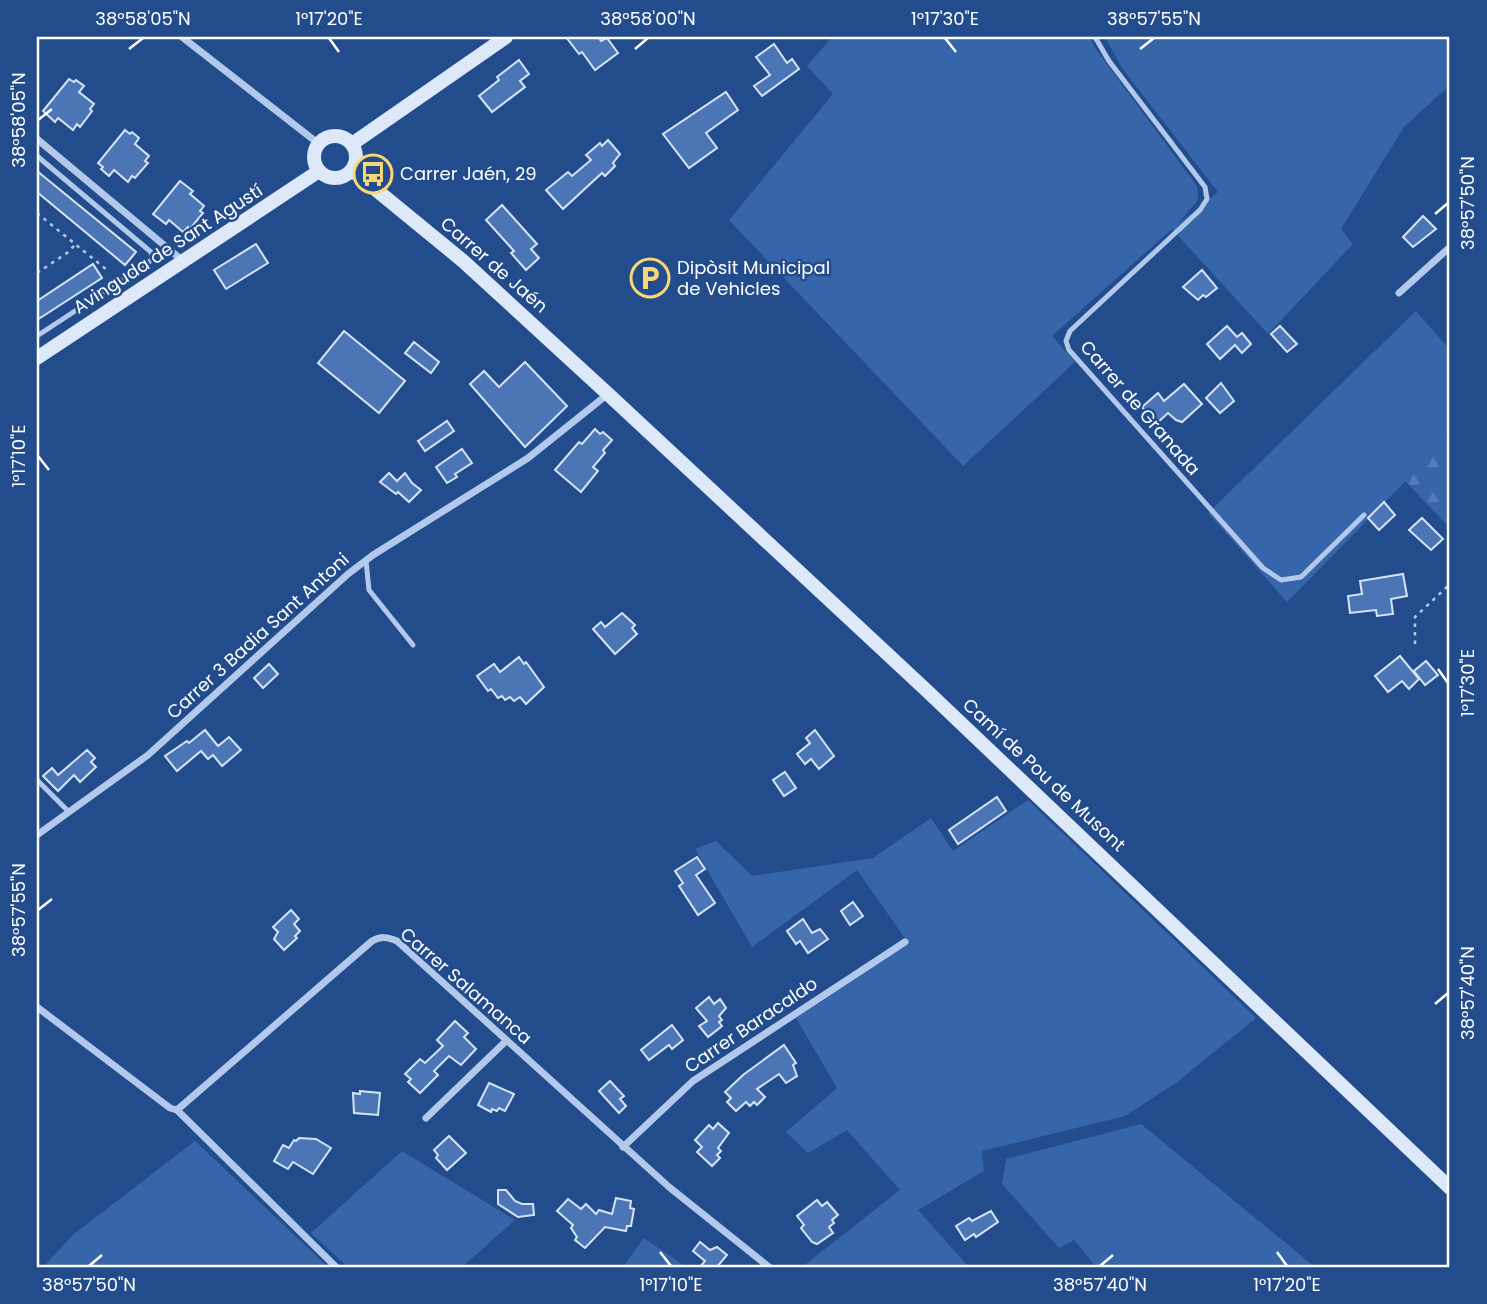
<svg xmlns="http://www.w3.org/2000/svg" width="1487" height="1304" font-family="Poppins,sans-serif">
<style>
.grass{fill:#3765aa}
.forest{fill:url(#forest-firs)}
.building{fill:#4b75b4;stroke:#d7e4f8;stroke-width:2}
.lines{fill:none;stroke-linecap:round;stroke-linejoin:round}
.path{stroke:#b2c9eb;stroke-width:2.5;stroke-dasharray:3.5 5;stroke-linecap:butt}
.lane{stroke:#b2c9eb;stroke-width:5}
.street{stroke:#b2c9eb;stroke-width:7}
.secondary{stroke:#dde8f9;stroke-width:14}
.ticks{fill:none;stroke:#fff;stroke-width:2.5}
.labels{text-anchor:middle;stroke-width:5;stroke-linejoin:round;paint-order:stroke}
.poi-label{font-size:18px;fill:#fff;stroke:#234c8d;text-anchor:start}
.street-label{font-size:18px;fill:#fff;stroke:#234c8d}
.neatline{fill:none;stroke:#fff;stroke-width:2.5}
.ticks-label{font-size:18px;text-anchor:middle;fill:#fff}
</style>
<defs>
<pattern id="forest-firs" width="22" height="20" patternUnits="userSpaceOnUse" patternTransform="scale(1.75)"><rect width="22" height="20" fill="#3765aa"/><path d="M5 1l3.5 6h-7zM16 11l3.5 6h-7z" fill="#557cb7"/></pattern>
</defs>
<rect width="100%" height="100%" fill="#234c8d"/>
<g class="grass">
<polygon points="832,37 1090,37 1095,48 1197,186 1198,200 1177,225 1218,192 1122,68 1105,37 1450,37 1450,85 1404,127 1341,229 1353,244 1268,334 1172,229 1052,336 1075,362 963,466 729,220 833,94 807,66"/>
<polygon points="1416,311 1450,350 1450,436 1287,602 1208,513"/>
<polygon points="1028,800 1256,1018 1176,1083 1125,1116 982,1151 984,1171 918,1210 969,1267 802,1267 900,1190 847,1130 808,1153 786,1132 837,1088 796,1018 909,944 857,870 752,947 695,849 716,841 752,876 873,858 931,818 953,851"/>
<polygon points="1141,1124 1315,1267 1096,1267 1074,1240 1059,1248 1002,1184 1006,1159"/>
<polygon points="195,1141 328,1267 43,1267 74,1234"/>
<polygon points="402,1151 515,1220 462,1267 348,1267 311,1233"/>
<polygon points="644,1238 686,1267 623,1267"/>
</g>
<polygon class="forest" points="1450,436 1450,528 1405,481"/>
<g class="building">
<polygon points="566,37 598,37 601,41 607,38 618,53 595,70 582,52 579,54"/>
<polygon points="774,44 787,63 792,59 799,69 762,96 754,86 770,75 756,57"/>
<polygon points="519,60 529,74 520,81 525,87 492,112 479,96 499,80 497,77"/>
<polygon points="69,79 74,82 76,80 84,86 79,92 94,104 90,109 92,111 80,127 77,124 73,130 58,118 55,122 43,111"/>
<polygon points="726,92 738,110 706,133 717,148 689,168 663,134"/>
<polygon points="125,130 130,134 132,132 139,138 135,144 149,156 145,161 148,163 135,178 132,176 128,182 114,170 109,176 101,169 103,167 98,163"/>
<polygon points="608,140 620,154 613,163 615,166 605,176 602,173 563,209 546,190 568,172 572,176 591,160 586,155 600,143 602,146"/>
<polygon points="37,171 136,252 125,265 37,192"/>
<polygon points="180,181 193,191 190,194 204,206 200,211 203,213 190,229 188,227 183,232 169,220 166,224 153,214"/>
<polygon points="502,205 537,244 531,249 539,258 526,270 511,253 514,251 486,220"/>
<polygon points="1423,216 1436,229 1413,247 1403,237"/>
<polygon points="256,244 268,263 226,289 214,270"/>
<polygon points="93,264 102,278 37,320 37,301"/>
<polygon points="1202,270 1217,288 1206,297 1203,295 1198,300 1183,287"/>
<polygon points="1227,326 1237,337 1242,333 1251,344 1242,353 1235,345 1220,359 1207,344"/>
<polygon points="1280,326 1297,344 1287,352 1271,334"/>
<polygon points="344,331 405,381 379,413 318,363"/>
<polygon points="414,342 439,362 431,373 405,353"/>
<polygon points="525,362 567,406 525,447 470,384 484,371 499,387"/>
<polygon points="1221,383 1234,401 1220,413 1206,398"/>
<polygon points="1184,384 1202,404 1182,422 1176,420 1168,413 1156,424 1142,407 1158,393 1164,401"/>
<polygon points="447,421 454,431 425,451 418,441"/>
<polygon points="595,429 600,434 603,432 612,440 603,450 605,453 593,467 598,471 581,492 555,470 579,442 582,444"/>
<polygon points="462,449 472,463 455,474 457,477 447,483 436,467"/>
<polygon points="389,473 397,481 405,473 412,483 421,490 409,502 398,492 396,494 380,482"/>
<polygon points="1384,502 1395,515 1379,530 1368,518"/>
<polygon points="1422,518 1443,539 1431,550 1409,530"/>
<polygon points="1403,574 1407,596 1391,599 1393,614 1377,616 1376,610 1350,613 1348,596 1362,594 1360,581"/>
<polygon points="622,613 635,625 632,628 637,634 615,654 593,629 601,622 605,627"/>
<polygon points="1400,656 1419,679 1409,689 1402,681 1388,692 1375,676"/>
<polygon points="519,657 524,664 526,662 544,687 526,704 520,697 514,701 510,697 505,700 502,696 498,698 491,689 488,691 477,676 494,664 500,672"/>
<polygon points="1426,661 1438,675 1425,685 1414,671"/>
<polygon points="269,664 278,674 263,688 254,678"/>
<polygon points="205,730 218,746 229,737 241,750 222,766 213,755 208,759 201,751 177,771 165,756 187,741 189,743"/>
<polygon points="815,730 834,756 819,769 811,759 805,764 797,754 810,743 806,738"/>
<polygon points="87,750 95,758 91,762 96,767 80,782 74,775 58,791 43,776 52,768 58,775"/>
<polygon points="785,772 796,788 784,796 773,780"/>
<polygon points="997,797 1006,811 958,844 949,830"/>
<polygon points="697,857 705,869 696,875 715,903 698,915 679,886 683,883 675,871"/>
<polygon points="853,902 863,916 850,925 841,911"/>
<polygon points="291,910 299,919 294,924 300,931 295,936 297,938 284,950 274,939 278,932 273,927"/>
<polygon points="803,919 812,933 820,929 828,939 808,953 800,941 796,944 787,931"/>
<polygon points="709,997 714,1004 720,999 726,1008 719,1016 722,1020 719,1022 722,1026 708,1037 699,1026 707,1021 696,1008"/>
<polygon points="455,1021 468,1033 464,1037 476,1049 461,1065 449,1056 434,1071 438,1075 420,1093 408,1082 411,1079 405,1074 420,1059 425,1063 443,1046 437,1040"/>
<polygon points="672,1025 683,1040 672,1049 669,1045 649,1060 641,1050"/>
<polygon points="784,1045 796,1063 793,1065 797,1076 786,1083 779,1074 757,1089 765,1097 757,1105 754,1102 750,1106 746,1102 736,1111 727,1102 731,1098 725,1092 743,1075"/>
<polygon points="610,1081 624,1096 620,1099 626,1106 619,1113 599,1091"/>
<polygon points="489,1083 514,1094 505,1111 499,1108 497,1111 492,1109 491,1112 478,1105"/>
<polygon points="360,1091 380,1093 378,1115 354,1113 353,1093 360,1094"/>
<polygon points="718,1123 729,1133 718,1148 721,1151 717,1155 720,1158 712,1166 697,1152 702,1147 695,1140 709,1125 713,1129"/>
<polygon points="449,1136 466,1153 447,1170 436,1158 438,1155 434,1150"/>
<polygon points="299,1138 316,1139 331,1148 313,1174 293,1162 288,1169 274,1161 283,1145 289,1148 294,1140 296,1141"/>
<polygon points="498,1190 506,1190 515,1201 522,1204 533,1204 534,1215 518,1217 498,1204"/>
<polygon points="616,1198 631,1201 630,1208 634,1209 631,1226 627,1226 626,1231 605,1227 585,1248 575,1240 577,1237 571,1228 573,1225 557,1211 568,1199 581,1209 586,1204 596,1214 599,1210 612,1214"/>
<polygon points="817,1200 822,1206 827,1202 838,1215 832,1220 834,1223 829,1227 833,1233 817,1244 812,1242 801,1228 804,1225 797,1216"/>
<polygon points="991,1211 998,1222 976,1237 974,1234 965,1240 956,1226 969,1218 972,1221"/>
<polygon points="700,1242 710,1250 717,1247 727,1255 717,1267 700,1267 705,1261 693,1251"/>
</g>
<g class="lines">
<g class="path">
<polyline points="37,213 107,270"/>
<polyline points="37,273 67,253 75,245"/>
<polyline points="1415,644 1415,617 1450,584"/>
</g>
<g class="lane">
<polyline points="1095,37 1109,61 1205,187 1207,199 1200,210 1070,331 1066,341 1069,350 1263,568 1281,580 1301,577 1364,515"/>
<polyline points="37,156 151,252 153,258 148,263 37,336"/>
<polyline points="366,561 369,590 413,645"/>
<polyline points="37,780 68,811"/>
</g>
<g class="street">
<polyline points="182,37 319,144"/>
<polyline points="37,139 183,261"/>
<polyline points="1399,293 1450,247"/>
<polyline points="37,835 148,755 348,574 373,555 528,458 608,394"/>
<path d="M37,1007L170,1108L177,1110L372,941C381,936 387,937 397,941L669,1187L769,1267"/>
<polyline points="177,1110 336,1267"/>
<polyline points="426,1118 506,1041"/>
<polyline points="623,1147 693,1081 905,942"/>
</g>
<g class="secondary">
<circle cx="335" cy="157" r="21"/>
<polyline points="352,144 506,37"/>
<polyline points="352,170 463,261 608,394 925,689 1450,1188"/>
<polyline points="37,358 319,171"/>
</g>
</g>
<path class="ticks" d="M329,38L339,52M945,38L956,52M129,49L143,38M635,49L648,38M1140,49L1154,38M38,120L52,109M1435,214L1448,203M38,456L49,470M1438,669L1448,683M38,910L52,899M1435,1004L1448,993M660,1252L671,1266M1277,1252L1287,1266M89,1266L102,1255M1100,1266L1113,1255"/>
<defs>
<symbol id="bus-ring" viewBox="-11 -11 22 22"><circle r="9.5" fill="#234c8d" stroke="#f7d874" stroke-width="1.5"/><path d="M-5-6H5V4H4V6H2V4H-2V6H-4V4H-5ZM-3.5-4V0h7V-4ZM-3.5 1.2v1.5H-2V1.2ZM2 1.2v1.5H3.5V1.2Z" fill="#f7d874"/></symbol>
<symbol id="parking-ring" viewBox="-11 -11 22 22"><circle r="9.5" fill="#234c8d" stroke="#f7d874" stroke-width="1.5"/><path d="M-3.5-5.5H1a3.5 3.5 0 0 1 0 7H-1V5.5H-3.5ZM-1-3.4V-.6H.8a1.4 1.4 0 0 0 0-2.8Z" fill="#f7d874"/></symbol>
</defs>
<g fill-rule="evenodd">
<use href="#bus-ring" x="351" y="152" width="44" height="44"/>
<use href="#parking-ring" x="628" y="256" width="44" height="44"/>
</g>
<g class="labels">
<g class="poi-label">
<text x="400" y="180">Carrer Jaén, 29</text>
<text x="677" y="274">Dipòsit Municipal<tspan x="677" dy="21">de Vehicles</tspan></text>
</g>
<g class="street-label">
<text transform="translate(168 249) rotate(-33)" y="6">Avinguda de Sant Agustí</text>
<text transform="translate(494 265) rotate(41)" y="6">Carrer de Jaén</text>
<text transform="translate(1140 408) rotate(49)" y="6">Carrer de Granada</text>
<text transform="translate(258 636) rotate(-42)" y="6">Carrer 3 Badia Sant Antoni</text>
<text transform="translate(1044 775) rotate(43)" y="6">Camí de Pou de Musont</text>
<text transform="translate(466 986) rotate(41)" y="6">Carrer Salamanca</text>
<text transform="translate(751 1025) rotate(-34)" y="6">Carrer Baracaldo</text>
</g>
</g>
<rect width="1487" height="1304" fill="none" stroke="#234c8d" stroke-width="77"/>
<rect x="38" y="38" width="1410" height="1228" class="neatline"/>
<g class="ticks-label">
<text x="143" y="25">38°58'05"N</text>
<text x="329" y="25">1°17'20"E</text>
<text x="648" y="25">38°58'00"N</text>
<text x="945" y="25">1°17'30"E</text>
<text x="1154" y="25">38°57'55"N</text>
<text transform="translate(19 120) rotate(-90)" y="6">38°58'05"N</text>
<text transform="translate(1468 203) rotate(-90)" y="6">38°57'50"N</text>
<text transform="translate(19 456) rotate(-90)" y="6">1°17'10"E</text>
<text transform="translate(1468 683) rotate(-90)" y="6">1°17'30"E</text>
<text transform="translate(19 910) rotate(-90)" y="6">38°57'55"N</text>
<text transform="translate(1468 993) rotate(-90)" y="6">38°57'40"N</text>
<text x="89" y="1291">38°57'50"N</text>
<text x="671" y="1291">1°17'10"E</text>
<text x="1100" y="1291">38°57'40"N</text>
<text x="1287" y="1291">1°17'20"E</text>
</g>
</svg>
